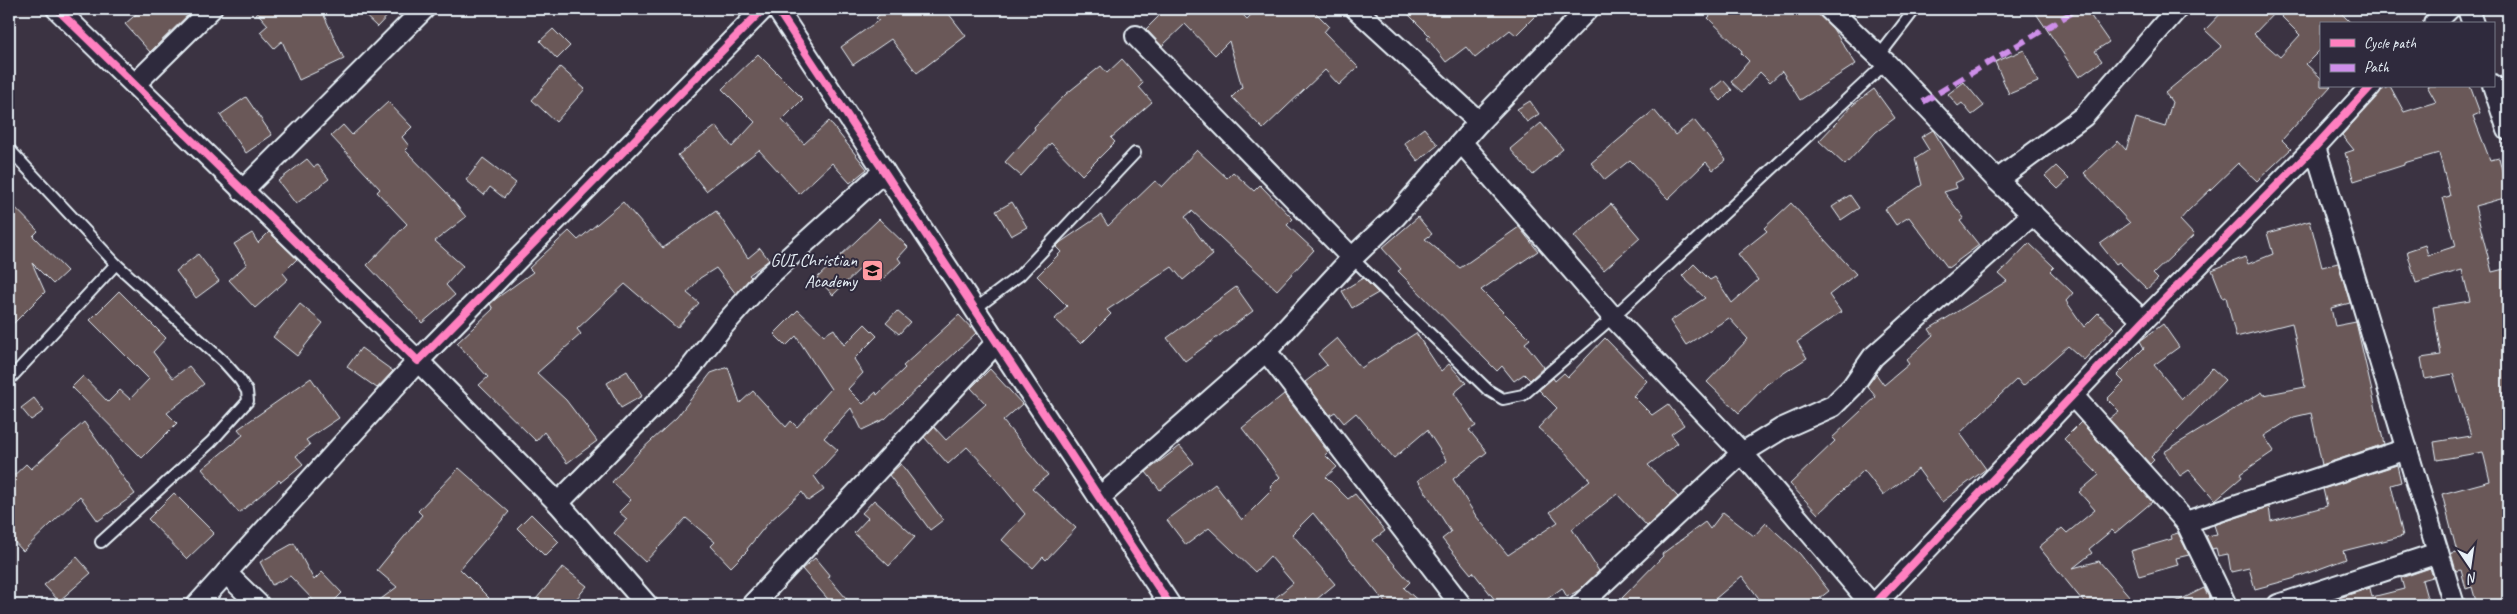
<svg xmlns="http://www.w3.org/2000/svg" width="2517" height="614" font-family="Caveat,sans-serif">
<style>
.building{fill:#6a5858;stroke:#e8f1f8;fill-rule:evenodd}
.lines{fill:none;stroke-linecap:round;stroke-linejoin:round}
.lane-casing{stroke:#e8f1f8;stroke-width:14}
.street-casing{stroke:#e8f1f8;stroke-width:24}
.lane{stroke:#2f2a3d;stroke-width:10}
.street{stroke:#2f2a3d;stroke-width:20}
.quiet{stroke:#ce8fe9;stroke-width:6;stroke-dasharray:12 6;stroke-linecap:butt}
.cycleway-casing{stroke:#2f2a3d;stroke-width:11}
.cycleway{stroke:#ff80c0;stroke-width:8}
.labels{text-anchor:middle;stroke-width:4;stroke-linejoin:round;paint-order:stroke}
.poi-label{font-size:18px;fill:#e8f1f8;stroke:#2f2a3d;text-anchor:end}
</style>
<rect width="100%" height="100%" fill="#3b3342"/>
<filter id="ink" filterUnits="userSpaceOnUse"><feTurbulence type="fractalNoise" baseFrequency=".02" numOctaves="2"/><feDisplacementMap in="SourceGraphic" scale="10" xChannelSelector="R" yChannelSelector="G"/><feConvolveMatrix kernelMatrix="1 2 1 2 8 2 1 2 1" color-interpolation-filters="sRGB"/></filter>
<g filter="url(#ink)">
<g class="building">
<polygon points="142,9 194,9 150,52 125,24"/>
<polygon points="254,9 321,9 344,59 299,80 282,41 274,48 260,32 268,25"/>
<polygon points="358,9 394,9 377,27"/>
<polygon points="885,9 945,9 966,36 917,73 891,39 853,65 841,47 879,20 876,18"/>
<polygon points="1166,9 1237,9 1247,19 1257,9 1312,9 1329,26 1324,32 1358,67 1339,85 1325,70 1263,129 1232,97 1242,87 1229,41 1215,55 1185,24 1162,46 1146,29"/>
<polygon points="1403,9 1542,9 1516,35 1510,30 1475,58 1466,47 1446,62 1427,38 1430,36"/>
<polygon points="1717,9 1817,9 1821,17 1833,29 1856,64 1800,100 1782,71 1770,82 1760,72 1742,92 1731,82 1749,61 1741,53 1742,51 1708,18"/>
<polygon points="2033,9 2086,9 2109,42 2095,51 2102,61 2079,77"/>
<path d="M2225,9H2337L2352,24H2321V49L2306,64L2321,78V86H2331L2282,140L2291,149L2257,181L2238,163L2187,212L2180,220L2194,235L2153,274L2158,279L2147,289L2119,262L2116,264L2100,244L2130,223L2084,173L2118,141L2126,150L2136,118L2165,127L2172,102L2165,93L2222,46L2205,30ZM2276,11L2300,35L2280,57L2254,34Z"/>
<polygon points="553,29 570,46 557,59 540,41"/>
<polygon points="2024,50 2038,82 2009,94 1995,62"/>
<polygon points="758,54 803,99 782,120 804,144 829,121 867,169 850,183 832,163 799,194 759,150 706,191 678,155 716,126 732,147 755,122 722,89"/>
<polygon points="1122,59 1143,83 1139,87 1152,102 1111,138 1115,142 1082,175 1051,143 1021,176 1005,162 1035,129 1034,127 1066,94 1101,66 1107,73"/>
<polygon points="560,67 585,89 556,122 532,100"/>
<polygon points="1723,80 1732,90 1721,101 1711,90"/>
<polygon points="1964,82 1984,106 1972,115 1962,103 1958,106 1948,94"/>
<polygon points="2390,86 2404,112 2436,102 2427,86 2470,86 2480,113 2473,116 2490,160 2499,158 2508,194 2508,197 2475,206 2492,272 2508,268 2508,605 2477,605 2472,587 2466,589 2461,570 2456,571 2451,553 2457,552 2442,494 2490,481 2483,452 2437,460 2434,442 2471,436 2453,374 2425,379 2421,358 2441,355 2433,307 2470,301 2462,270 2416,283 2407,251 2425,245 2428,255 2456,246 2443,198 2450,196 2439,153 2404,163 2404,165 2354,181 2345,153 2354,150 2342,135 2381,91"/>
<polygon points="1874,89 1895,118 1876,132 1845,165 1819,141 1854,104"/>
<polygon points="246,97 272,135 246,153 220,115"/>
<polygon points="1530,101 1539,114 1527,122 1517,109"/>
<polygon points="388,102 412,127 402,137 409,146 405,150 445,191 466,217 435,241 463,266 446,285 455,295 422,323 367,265 407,224 377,192 380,189 331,136 343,125 352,135"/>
<polygon points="1654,110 1675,135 1694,120 1726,160 1713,170 1706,162 1668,199 1630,160 1605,180 1591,163"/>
<polygon points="1541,123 1563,149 1533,175 1510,149"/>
<polygon points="1424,128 1438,145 1418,161 1404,143"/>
<polygon points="1933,130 1963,179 1955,183 1957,188 1944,192 1964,218 1960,221 1979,245 1948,268 1909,217 1896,225 1885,209 1922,185 1915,159 1929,150 1921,137"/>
<polygon points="1197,150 1227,178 1233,172 1254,191 1260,185 1293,219 1287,225 1314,250 1277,290 1192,211 1185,217 1213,255 1183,280 1172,267 1107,310 1111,314 1081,344 1055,319 1067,306 1037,276 1061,252 1056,247 1061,242 1101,215 1108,226 1155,181 1162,187"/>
<polygon points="483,158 516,183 504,198 490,187 484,195 466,180"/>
<polygon points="307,159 314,167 318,165 329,179 296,204 278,181"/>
<polygon points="2056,166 2069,179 2058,189 2045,176"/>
<polygon points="1850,195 1859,208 1841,220 1832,207"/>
<polygon points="9,201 38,231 33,236 67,271 53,284 32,263 45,292 9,328"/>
<polygon points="623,202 663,248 716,211 748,258 760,248 769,260 749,275 751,277 736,294 716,268 700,278 687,293 699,303 677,328 625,284 577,329 581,334 537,373 566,400 597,441 567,463 544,432 536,441 479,385 488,377 457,343 493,309 490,304 497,298 533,272 529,268 569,231 578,240"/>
<polygon points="1012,202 1027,227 1011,236 996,211"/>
<polygon points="1791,203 1856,274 1829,295 1841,312 1797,342 1807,358 1767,384 1739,413 1707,382 1748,339 1729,318 1686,345 1670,321 1705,298 1682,276 1694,264 1710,280 1715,277 1732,303 1758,280 1738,254 1767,231 1764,228"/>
<polygon points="1611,204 1640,238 1604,270 1574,236"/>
<polygon points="1418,217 1432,234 1425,239 1460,268 1519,227 1538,251 1481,290 1530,339 1525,343 1544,367 1530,380 1524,374 1514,381 1502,366 1497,371 1398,271 1401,269 1382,248"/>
<polygon points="879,219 908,247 898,258 901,262 881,281 865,264 833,295 817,278"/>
<polygon points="2310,221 2322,267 2338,263 2350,303 2331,308 2335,326 2356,322 2384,444 2322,465 2311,413 2294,417 2264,436 2274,451 2240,474 2242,477 2215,500 2189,470 2180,476 2164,452 2262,392 2264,395 2305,387 2292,323 2236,337 2226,297 2223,298 2212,270 2245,257 2248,264 2273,254 2267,233"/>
<polygon points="269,232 297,259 283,273 288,279 255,308 229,280 247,264 234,244 252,233 258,243"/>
<polygon points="2029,243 2054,267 2050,271 2073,293 2066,301 2084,327 2098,313 2114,328 2084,360 2068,346 2023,386 2017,379 1960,433 1986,469 1942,502 1918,469 1883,495 1864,470 1818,514 1790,484 1835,441 1832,438 1876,397 1867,386 1876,374 1884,385 1909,364 1906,360 1933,335 1929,329 2007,281 1999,274"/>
<polygon points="198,254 219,281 196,298 176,271"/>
<polygon points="1363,278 1378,293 1352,308 1342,291"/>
<polygon points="1236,287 1253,311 1185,361 1167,338"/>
<polygon points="119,291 166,338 153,352 173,378 189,366 204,384 167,413 177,423 142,458 72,387 83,376 108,402 120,390 130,399 149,379 90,320"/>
<polygon points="300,304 323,323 297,356 273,337"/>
<polygon points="798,310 824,335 834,329 844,345 865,324 877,336 854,359 863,373 848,389 863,404 876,392 877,395 905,368 903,366 959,315 976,333 885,419 862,430 851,408 824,438 838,450 814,476 824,490 808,501 802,492 768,523 747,549 748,550 731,567 711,546 715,542 686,518 645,562 614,533 627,519 619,512 631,500 612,482 639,452 677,417 711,373 728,367 740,403 753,391 786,427 791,421 797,427 831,389 796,336 786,346 774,334"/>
<polygon points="897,311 910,322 899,334 886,323"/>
<polygon points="2163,324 2179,347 2154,365 2182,399 2212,368 2225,380 2151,457 2154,460 2150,464 2109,419 2119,411 2107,399 2124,382 2117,375 2144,348 2140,341"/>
<polygon points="1416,333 1441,371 1449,364 1466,383 1454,393 1476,426 1469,430 1487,452 1453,479 1476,516 1508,555 1558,522 1550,512 1590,480 1564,451 1538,428 1557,408 1539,390 1553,378 1555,381 1564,373 1568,377 1605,338 1647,381 1633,396 1652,415 1668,404 1684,425 1671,434 1678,443 1648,465 1678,497 1647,526 1617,494 1572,529 1599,571 1579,590 1567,597 1562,588 1539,605 1499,605 1473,572 1471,574 1442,539 1451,532 1418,480 1447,461 1427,430 1394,458 1356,413 1344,423 1335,412 1330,415 1305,382 1327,365 1318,354 1337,338 1361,368"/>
<polygon points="361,348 393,371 377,388 347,367"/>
<polygon points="990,369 1022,404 1003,421 1048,475 1032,488 1076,528 1046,560 1043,557 1033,568 1002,540 1025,514 988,469 967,447 948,464 924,437 934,427 946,440 986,404 971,388"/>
<polygon points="627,371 642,396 621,408 607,383"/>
<polygon points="311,378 339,418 306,440 310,445 296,456 303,464 281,482 279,480 239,513 202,469 243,435 238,429"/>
<polygon points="1284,394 1328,452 1325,455 1337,467 1326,477 1348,499 1355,494 1385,531 1373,540 1410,582 1404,588 1423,605 1387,605 1313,513 1292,534 1335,584 1310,605 1267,605 1293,583 1270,556 1255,572 1209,528 1186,545 1167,520 1215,484 1242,520 1272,490 1270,487 1280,477 1242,428"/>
<polygon points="34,398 44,411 31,420 21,408"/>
<polygon points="84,422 135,494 98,521 80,496 23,551 9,536 9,480 26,464 31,469"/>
<polygon points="2081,422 2152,502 2115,533 2112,530 2089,549 2092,553 2073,568 2099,561 2137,605 2086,605 2039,547 2062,528 2067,533 2095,510 2079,492 2099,475 2064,439"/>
<polygon points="1180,446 1194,463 1160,490 1146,472"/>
<polygon points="901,464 943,520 930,530 889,475"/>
<polygon points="2397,465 2401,482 2391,485 2403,536 2343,551 2346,559 2292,579 2255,589 2249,568 2231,572 2228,554 2218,556 2216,548 2212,549 2206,536 2217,534 2214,525 2269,507 2271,521 2327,506 2323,489"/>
<polygon points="459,468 509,512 460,569 489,598 482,605 373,605 397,587 377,570 422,515 418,511"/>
<polygon points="174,493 214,533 187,559 148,519"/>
<polygon points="874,500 915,537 889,566 854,533 868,518 862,513"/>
<polygon points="1723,512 1754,536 1766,523 1800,554 1829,591 1811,605 1764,605 1742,576 1708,605 1629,605 1622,598 1663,556 1662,554 1705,522 1710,529"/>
<polygon points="531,514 559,542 545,556 517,528"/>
<polygon points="2178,533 2189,555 2176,558 2178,565 2139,576 2131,551 2172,539 2171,535"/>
<polygon points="294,543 314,580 322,572 342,593 330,605 318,605 290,576 272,585 260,562"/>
<polygon points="77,557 91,573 59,601 44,585"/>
<polygon points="815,558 830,576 828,577 852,605 833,605 802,569"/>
<polygon points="563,567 587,586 571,605 531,605"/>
<polygon points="2430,568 2433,577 2422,580 2429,605 2338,605 2336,599 2370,588 2372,597 2404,589 2401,578"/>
<polygon points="2204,588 2213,605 2170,605"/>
</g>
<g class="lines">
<defs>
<g id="lane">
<polyline points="1879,56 1915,9"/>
<polyline points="9,149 116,264 224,362 240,380 247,391 248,401 211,442 101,542"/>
<polyline points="1352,258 1488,390 1503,399 1523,395 1613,317 1886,63"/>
<polyline points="975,309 1020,275 1135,153"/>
<polyline points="9,380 116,264"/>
</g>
<g id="street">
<polyline points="57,9 418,361 763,9"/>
<polyline points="777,9 1170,605"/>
<polyline points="1356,9 1479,122"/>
<polyline points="1829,9 1886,63 1997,180 2143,321"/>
<polyline points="2468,9 2473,24"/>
<polyline points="2434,24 2449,9"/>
<polyline points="1136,36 1352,258"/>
<polyline points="135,84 211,9"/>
<polyline points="2493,85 2508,130"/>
<polyline points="1462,143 1613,317 1742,453 1872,605"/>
<polyline points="2315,147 2454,605"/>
<polyline points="1997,180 2084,116 2177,9"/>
<polyline points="242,191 424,9"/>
<polyline points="1266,351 1461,605"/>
<polyline points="2073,396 2186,522 2407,449"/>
<polyline points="1099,498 1266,351 1352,258 1396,216 1479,122 1588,9"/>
<polyline points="558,503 689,370 723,326 763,281 884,171"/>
<polyline points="2186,522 2226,605"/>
<polyline points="197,605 226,573"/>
<polyline points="259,605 226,573 418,361 558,503 647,605"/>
<polyline points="752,605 998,341"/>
<polyline points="1580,605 1742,453 1781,429 1833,406 1852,387 1873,357 2033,214"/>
<polyline points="1874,605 2143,321 2315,147 2371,86"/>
<polyline points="2278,605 2438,553"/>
</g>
</defs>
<use href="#lane" class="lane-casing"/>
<use href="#street" class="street-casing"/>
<use href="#lane" class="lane"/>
<use href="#street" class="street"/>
<polyline class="quiet" points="1923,102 2078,9"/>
<defs>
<g id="cycleway">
<polyline points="57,9 418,361 763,9"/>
<polyline points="777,9 1170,605"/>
<polyline points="1874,605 2143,321 2315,147 2371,86"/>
</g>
</defs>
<use href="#cycleway" class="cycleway-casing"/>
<use href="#cycleway" class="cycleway"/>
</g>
</g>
<defs>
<symbol id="school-square" viewBox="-11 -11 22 22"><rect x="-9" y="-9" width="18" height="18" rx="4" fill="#ff9aa2" stroke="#2f2a3d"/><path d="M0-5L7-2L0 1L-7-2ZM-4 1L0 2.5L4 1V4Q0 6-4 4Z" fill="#111"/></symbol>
</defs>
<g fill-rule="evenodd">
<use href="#school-square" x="860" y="258" width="25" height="25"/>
</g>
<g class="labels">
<g class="poi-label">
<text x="857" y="266">GUI Christian<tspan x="857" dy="21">Academy</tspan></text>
</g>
</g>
<rect width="2517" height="614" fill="none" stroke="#2f2a3d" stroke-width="30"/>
<rect x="15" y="15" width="2487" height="584" fill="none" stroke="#e8f1f8" stroke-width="2" filter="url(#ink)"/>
<rect x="2320" y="22" width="175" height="65" fill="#2f2a3d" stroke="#797a88"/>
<rect x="2330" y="39" width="25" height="8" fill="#ff80c0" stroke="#797a88"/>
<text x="2364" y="48" font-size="15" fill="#e8f1f8">Cycle path</text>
<rect x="2330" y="64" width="25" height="8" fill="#ce8fe9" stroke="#797a88"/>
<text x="2364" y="72" font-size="15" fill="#e8f1f8">Path</text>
<g transform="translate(2470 566) rotate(167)" stroke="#2f2a3d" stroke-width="4" paint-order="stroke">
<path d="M0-4L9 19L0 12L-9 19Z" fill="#e8f1f8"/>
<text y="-8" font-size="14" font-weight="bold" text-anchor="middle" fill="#e8f1f8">N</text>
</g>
</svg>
